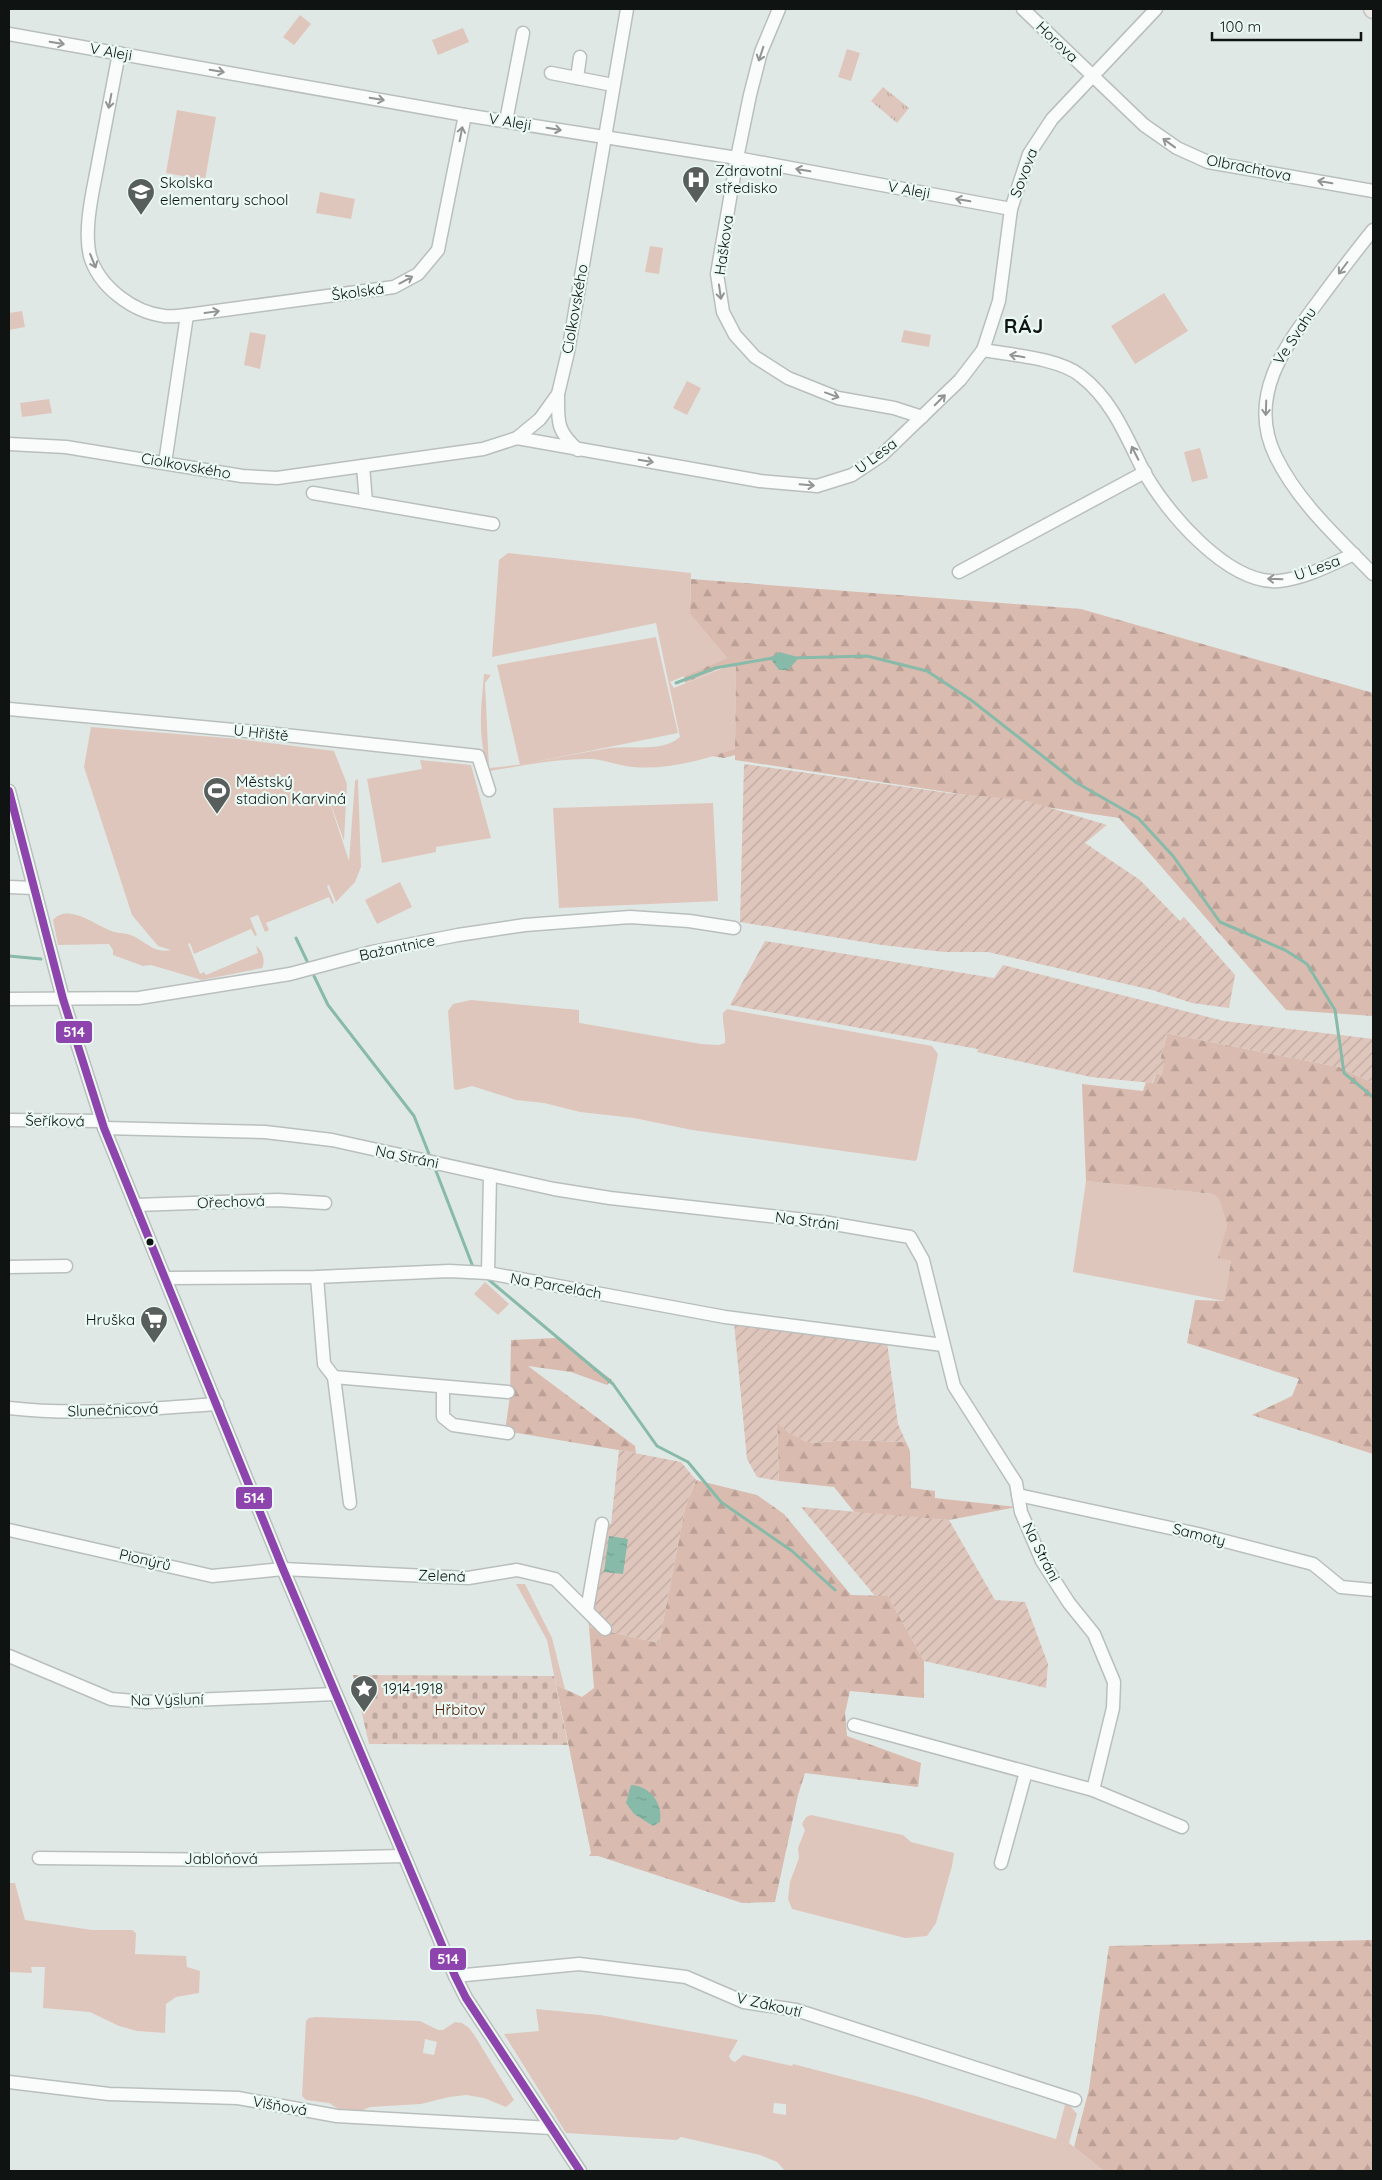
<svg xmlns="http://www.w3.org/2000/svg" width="1382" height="2180" font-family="Quicksand,sans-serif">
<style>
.grass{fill:#dfc6bc;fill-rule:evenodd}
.forest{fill:url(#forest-firs)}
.cemetery{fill:url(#cemetery-stones)}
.park{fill:url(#park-tufts)}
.garden{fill:url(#garden-furrows)}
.water{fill:url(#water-ripples)}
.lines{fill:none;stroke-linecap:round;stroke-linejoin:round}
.stream{stroke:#88baa9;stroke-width:3}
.minor-casing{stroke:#b9bfbd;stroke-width:15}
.major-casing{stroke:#bfc4c2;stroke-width:19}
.minor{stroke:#fafcfb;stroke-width:12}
.major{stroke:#ece8e6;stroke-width:16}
.bus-1-casing{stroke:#eaf9f3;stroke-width:11}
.bus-1{stroke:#8e44ad;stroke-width:8}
.oneway{stroke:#909492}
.bus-dot{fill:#0f1412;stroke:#eaf9f3;stroke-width:2}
.labels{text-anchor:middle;stroke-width:4.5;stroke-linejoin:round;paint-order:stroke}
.street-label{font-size:15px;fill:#0f1412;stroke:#eaf9f3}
.poi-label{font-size:15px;fill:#0f1412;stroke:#eaf9f3;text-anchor:start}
.park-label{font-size:15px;fill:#511907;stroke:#eaf9f3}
.district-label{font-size:20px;font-weight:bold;letter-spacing:1px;fill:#0f1412;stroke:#eaf9f3}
.line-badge{stroke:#eaf9f3;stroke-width:2}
.badge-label{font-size:14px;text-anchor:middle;font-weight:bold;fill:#fff}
</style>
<defs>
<pattern id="forest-firs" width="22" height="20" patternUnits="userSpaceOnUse" patternTransform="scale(1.25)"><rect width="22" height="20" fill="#dabbb0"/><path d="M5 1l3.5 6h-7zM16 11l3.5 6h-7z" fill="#baa096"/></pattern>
<pattern id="cemetery-stones" width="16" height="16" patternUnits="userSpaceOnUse" patternTransform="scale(1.25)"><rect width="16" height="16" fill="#dfc6bc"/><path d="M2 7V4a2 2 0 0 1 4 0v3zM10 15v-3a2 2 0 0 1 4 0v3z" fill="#bea9a1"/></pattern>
<pattern id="park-tufts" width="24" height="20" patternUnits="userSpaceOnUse" patternTransform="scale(1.25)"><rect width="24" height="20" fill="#dfc6bc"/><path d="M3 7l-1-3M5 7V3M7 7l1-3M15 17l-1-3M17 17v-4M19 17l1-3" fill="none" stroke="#bea9a1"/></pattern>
<pattern id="garden-furrows" width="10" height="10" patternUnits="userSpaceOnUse" patternTransform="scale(1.25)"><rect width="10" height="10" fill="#dfc6bc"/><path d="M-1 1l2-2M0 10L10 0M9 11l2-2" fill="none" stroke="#bea9a1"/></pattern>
<pattern id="water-ripples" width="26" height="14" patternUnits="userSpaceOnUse" patternTransform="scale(1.25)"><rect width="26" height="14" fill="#88baa9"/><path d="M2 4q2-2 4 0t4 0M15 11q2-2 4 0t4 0" fill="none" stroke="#749f90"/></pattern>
</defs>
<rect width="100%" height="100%" fill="#e0e8e5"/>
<g class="grass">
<polygon points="300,15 311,24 294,45 283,37"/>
<polygon points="463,28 469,42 438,55 432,40"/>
<polygon points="847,49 860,53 851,81 838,77"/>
<polygon points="177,110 216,117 205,180 166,173"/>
<polygon points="320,192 355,199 351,219 316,213"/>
<polygon points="650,246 663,248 659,274 645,272"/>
<polygon points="1164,293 1188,331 1135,364 1111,326"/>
<polygon points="22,311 25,327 9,330 9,313"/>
<polygon points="904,330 931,335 929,347 901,342"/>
<polygon points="250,332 266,335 260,369 244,365"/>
<polygon points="687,381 701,388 687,415 673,408"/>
<polygon points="49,399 52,413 22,417 20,403"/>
<polygon points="1200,448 1208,478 1192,482 1184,452"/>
<path d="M508,553L691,573L690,614L727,658L670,682L674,688L733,664L736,667L735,749C703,760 668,770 633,767C619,766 606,760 592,759C557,758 522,766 489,771C477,738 481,708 484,674L491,675L485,683L489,768C530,765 569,754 610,748C632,745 661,753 680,737L656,623L492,657L499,560Z"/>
<polygon points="656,637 678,733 520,765 497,665"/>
<path d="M91,727L239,739L334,751L347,784L344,841L327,794L349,861L355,781L358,779L361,867L355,882L336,902L329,885L327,886L334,903L332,904L329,897L266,923L269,930L265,932L258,915L250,918L257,935L255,936L251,929L194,954L190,943L188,944L200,974L204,972L206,975L258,953L256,946C262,949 266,961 262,968L202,980L151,965L143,966L113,955V950L109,944L58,945L53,920C69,902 97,927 114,932C120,933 127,933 133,936C146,942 155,954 171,950L158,946L132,915L84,767Z"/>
<polygon points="420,760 471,765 491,838 436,847 436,852 382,863 367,779 422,769"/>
<polygon points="713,803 718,901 559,908 553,808"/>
<polygon points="400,882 412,907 377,924 365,900"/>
<path d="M471,1000L579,1010V1022L580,1023L701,1044L719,1045L725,1043C726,1033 722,1023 723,1013L727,1009L932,1046L938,1054L917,1159L915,1161L692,1130L634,1118L580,1112L544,1103L516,1100L472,1086L457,1090L454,1089L448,1011L453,1004Z"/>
<polygon points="1086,1181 1213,1194 1219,1197 1227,1225 1219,1258 1231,1261 1224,1301 1073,1272"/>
<polygon points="485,1282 509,1304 498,1315 474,1294"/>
<polygon points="516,1584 525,1584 552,1638 565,1689 556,1685 547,1640"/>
<polygon points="811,1815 903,1835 911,1842 954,1853 952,1866 936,1923 927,1936 905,1938 792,1909 788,1899 790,1882 799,1858 798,1848 805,1830 802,1824 806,1817"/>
<polygon points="9,1883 15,1883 25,1920 92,1930 132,1930 136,1933 135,1954 186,1956 187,1967 200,1971 199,1993 176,1997 166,2004 165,2033 137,2031 119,2026 90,2012 43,2008 45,1967 31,1967 32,1973 9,1972"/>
<path d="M536,2009L600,2015L738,2040L729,2056L731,2060L735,2062L743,2055L792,2066L793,2064L916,2096L1056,2139L1066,2101L1077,2114L1069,2143L1104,2171H785L777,2162L760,2155L681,2137L677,2140L566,2133L504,2034L539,2031ZM774,2103L786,2104V2115L773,2113Z"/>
<path d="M316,2017L420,2021L438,2030H443L455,2022L462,2023L469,2028L475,2036L514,2100L506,2107L484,2098L466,2095L449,2097L421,2104L370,2107L354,2114L345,2113L329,2103L306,2100L302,2096L306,2021L309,2018ZM425,2039L437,2042L434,2055L423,2053Z"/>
</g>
<g class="forest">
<polygon points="691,579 1081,609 1373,693 1373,1016 1286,1010 1119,818 735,760 735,755 724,758 712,756 735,749 736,667 731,664 685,683 684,676 727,658 690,614"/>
<polygon points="1165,1033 1339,1067 1373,1083 1373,1454 1252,1415 1292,1396 1299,1379 1187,1343 1195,1300 1224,1301 1231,1261 1218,1258 1227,1225 1219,1198 1213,1194 1086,1181 1082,1084 1143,1091 1146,1082 1153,1083 1156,1073 1161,1075 1160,1059 1167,1035"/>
<polygon points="556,1338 612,1380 607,1385 571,1372 528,1366 635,1446 636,1453 505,1431 510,1396 511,1340"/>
<polygon points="777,1422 788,1432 809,1443 852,1440 906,1442 910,1451 911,1488 935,1491 935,1498 1017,1507 949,1520 855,1513 834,1487 779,1481"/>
<polygon points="696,1480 757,1495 784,1514 851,1595 888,1596 924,1661 924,1698 850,1691 845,1713 847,1736 921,1763 918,1787 805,1773 798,1795 775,1902 742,1903 598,1856 589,1856 591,1853 556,1685 582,1697 594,1688 589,1627 659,1643 685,1508"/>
<polygon points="1373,1940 1373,2171 1104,2171 1074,2147 1089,2089 1109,1946"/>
</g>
<polygon class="cemetery" points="353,1675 554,1676 568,1745 369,1744"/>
<polygon class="park" points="883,87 909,108 897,123 871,101"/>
<g class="garden">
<polygon points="744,764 948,793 1024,800 1107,825 1085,843 1140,880 1180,921 1184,917 1235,975 1229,1008 1192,1003 1152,990 988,952 944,952 882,945 740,922"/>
<polygon points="765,941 994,978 1003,965 1224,1021 1373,1039 1373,1083 1339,1067 1165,1033 1167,1035 1160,1058 1165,1060 1162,1075 1156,1073 1152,1083 1091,1077 977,1052 978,1049 730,1005"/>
<polygon points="734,1323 887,1342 898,1424 906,1442 852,1440 809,1443 788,1432 777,1423 779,1481 757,1477 747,1459"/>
<polygon points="619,1450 681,1462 696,1480 685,1508 659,1643 589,1627 588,1615 606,1524 611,1524"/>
<polygon points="801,1507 949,1520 995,1600 1025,1602 1048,1664 1046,1688 924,1661 888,1596 875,1596"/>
</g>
<g class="water">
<polygon points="779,652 794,656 797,660 788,670 779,670 770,658"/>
<polygon points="609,1536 628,1539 623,1574 604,1572"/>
<path d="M631,1785C650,1786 663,1803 660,1822L653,1826L634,1814L626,1803Z"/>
</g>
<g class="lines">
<g class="stream">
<polyline points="792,658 867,656 927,671 971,700 1077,783 1138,818 1173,856 1220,922 1285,950 1307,964 1335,1010 1344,1073 1373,1097"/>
<polyline points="676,683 715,668 773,658"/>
<polyline points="296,938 307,961"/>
<polyline points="9,956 41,959"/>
<polyline points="314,976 328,1005 414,1116 429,1154"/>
<polyline points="436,1171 473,1267"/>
<polyline points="489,1280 613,1384 657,1446 688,1462 721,1502 792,1551 835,1590"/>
</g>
<defs>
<g id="minor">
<polyline points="779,9 761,52 750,95 737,158 717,274 723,312 735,335 755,357 788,378 838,398 894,408 922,417"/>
<polyline points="1023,9 1144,125 1177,148 1208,162 1373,191"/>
<polyline points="9,34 465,115 737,158 1011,209"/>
<path d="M119,53C112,88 106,123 99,158C94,187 83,227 90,256C99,287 133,312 164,316C171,317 179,316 187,315L394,287L418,274L438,250L465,115"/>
<polyline points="551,73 613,85"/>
<polyline points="577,78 580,57"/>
<polyline points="506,121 523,33"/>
<path d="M1373,230C1355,252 1337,276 1320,299C1285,346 1246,397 1276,457C1298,502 1338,538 1373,574"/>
<path d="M983,350C1011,355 1059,358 1081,376C1112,400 1126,436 1143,470C1165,511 1228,585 1279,581C1306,578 1330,565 1354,554"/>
<path d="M558,394C558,422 556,430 578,450"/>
<polyline points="517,438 760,481 817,486 852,475 882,455 960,380 983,350 999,301 1011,209 1029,154 1052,119 1156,9"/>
<polyline points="9,444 66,447 242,476 277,478 483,449 517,438 540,419 558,394 568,352 627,9"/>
<polyline points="165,463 187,315"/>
<polyline points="363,466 366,502"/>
<polyline points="313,493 493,524"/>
<polyline points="959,572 1145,472"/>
<polyline points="9,709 257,732 478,756 489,790"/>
<polyline points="9,791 63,999 104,1128 283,1569 455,1976 466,1998 580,2171"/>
<polyline points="9,887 34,888"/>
<polyline points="9,999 139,998 290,974 372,952 458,935 525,925 630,917 689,921 734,928"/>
<polyline points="9,1120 102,1121"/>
<polyline points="104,1128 265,1132 332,1140 554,1189 610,1198 823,1222 910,1237 923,1260 954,1386 1016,1483 1021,1512 1042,1561 1069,1603 1094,1634 1114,1682 1113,1708 1093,1790"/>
<polyline points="136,1205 278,1200 325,1203"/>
<polyline points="9,1267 66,1266"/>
<polyline points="488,1273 490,1175"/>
<polyline points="317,1277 324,1364 334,1377 508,1392"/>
<polyline points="166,1278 317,1277 449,1271 488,1273 725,1317 943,1345"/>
<polyline points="334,1377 350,1503"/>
<polyline points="443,1387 443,1417 453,1425 508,1433"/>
<path d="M9,1408C78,1416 147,1409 217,1404"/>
<polyline points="1018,1495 1198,1534 1313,1564 1341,1587 1373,1590"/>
<polyline points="9,1530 212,1576 283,1569 468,1578 517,1570 555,1579 605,1629"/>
<polyline points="587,1610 602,1524"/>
<polyline points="9,1656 111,1699 146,1702 335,1694"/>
<polyline points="854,1725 1093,1790 1182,1827"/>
<polyline points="39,1858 238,1860 403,1856"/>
<polyline points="1001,1863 1026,1772"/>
<polyline points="455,1976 579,1964 686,1977 744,2002 796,2010 1075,2100"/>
<polyline points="9,2082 109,2094 238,2098 337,2116 551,2128"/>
</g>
<polyline id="major" points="1372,9 1373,10"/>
</defs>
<use href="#minor" class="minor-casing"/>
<use href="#major" class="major-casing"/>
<use href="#minor" class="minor"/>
<use href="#major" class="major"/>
<defs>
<polyline id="bus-1" points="9,791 63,999 104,1128 283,1569 455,1976 466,1998 580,2171"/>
</defs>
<use href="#bus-1" class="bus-1-casing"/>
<use href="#bus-1" class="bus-1"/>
</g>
<defs><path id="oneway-shaft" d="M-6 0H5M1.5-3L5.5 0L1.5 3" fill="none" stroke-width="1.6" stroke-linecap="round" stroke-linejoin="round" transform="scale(1.25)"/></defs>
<g class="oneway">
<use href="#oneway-shaft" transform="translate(57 43) rotate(10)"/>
<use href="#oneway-shaft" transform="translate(761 54) rotate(108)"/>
<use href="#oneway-shaft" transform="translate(217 71) rotate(10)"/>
<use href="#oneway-shaft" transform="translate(377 99) rotate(10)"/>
<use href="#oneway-shaft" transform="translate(110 101) rotate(101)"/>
<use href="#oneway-shaft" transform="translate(554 129) rotate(9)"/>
<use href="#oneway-shaft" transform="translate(461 134) rotate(-79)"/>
<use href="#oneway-shaft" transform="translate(1169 143) rotate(-144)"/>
<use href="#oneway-shaft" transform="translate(803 170) rotate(-170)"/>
<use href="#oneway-shaft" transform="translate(1325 182) rotate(-170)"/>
<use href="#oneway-shaft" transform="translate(963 200) rotate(-170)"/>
<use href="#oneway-shaft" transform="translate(93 261) rotate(68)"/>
<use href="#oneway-shaft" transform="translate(1343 268) rotate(127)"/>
<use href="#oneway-shaft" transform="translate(406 280) rotate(-28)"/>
<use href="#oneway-shaft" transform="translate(720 292) rotate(82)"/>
<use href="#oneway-shaft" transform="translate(212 312) rotate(-8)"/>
<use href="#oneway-shaft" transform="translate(1017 356) rotate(-170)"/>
<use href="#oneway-shaft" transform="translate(832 395) rotate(20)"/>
<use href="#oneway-shaft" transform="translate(940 400) rotate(-45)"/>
<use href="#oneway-shaft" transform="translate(1266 408) rotate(92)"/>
<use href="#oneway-shaft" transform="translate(1135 453) rotate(-117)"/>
<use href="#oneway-shaft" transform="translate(646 461) rotate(10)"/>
<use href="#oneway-shaft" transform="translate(807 485) rotate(5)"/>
<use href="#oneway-shaft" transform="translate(1275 579) rotate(-178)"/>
</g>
<defs>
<symbol id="hospital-pin" viewBox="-11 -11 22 30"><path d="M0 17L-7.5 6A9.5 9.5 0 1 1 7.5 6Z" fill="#585e5c" stroke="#eaf9f3"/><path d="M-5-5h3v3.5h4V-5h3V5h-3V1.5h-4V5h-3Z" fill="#fff"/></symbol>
<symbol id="school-pin" viewBox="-11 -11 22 30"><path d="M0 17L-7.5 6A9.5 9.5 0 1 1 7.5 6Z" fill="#585e5c" stroke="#eaf9f3"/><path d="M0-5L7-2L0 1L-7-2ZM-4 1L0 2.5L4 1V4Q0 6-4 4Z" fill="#fff"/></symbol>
<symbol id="stadium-pin" viewBox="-11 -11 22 30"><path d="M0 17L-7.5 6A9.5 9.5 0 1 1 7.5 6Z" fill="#585e5c" stroke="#eaf9f3"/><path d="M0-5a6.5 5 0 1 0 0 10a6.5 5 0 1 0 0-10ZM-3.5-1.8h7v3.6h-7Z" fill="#fff"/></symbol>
<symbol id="supermarket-pin" viewBox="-11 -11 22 30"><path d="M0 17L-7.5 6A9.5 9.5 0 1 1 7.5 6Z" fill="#585e5c" stroke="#eaf9f3"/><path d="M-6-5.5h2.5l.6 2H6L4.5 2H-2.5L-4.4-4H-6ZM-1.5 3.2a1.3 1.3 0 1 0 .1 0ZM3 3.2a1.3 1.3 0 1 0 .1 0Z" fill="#fff"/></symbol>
<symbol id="sight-pin" viewBox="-11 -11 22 30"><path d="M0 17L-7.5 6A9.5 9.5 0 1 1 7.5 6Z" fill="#585e5c" stroke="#eaf9f3"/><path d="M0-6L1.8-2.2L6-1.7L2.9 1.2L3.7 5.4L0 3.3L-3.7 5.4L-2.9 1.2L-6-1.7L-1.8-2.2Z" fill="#fff"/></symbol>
</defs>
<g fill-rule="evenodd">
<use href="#hospital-pin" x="680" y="164" width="32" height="43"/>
<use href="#school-pin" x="125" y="176" width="32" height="43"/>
<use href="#stadium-pin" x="201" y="775" width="32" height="43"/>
<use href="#supermarket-pin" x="138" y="1304" width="32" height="43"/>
<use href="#sight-pin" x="348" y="1673" width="32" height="43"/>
</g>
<circle class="bus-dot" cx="150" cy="1242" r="4.5"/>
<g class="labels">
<g class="street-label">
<text transform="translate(1057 42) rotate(44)" y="5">Horova</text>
<text transform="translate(111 52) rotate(10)" y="5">V Aleji</text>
<text transform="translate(510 122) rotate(9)" y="5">V Aleji</text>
<text transform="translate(1249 168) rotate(11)" y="5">Olbrachtova</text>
<text transform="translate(1024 173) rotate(-69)" y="5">Sovova</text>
<text transform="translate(909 190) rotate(10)" y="5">V Aleji</text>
<text transform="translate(724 245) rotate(-82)" y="5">Haškova</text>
<text transform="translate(358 292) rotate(-8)" y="5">Školská</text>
<text transform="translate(575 309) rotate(-80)" y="5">Ciolkovského</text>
<text transform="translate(1295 336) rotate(-57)" y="5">Ve Svahu</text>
<text transform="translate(876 456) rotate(-37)" y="5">U Lesa</text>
<text transform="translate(186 466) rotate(10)" y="5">Ciolkovského</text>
<text transform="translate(1317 568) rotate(-20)" y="5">U Lesa</text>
<text transform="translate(261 733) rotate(6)" y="5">U Hřiště</text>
<text transform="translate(397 948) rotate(-12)" y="5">Bažantnice</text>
<text transform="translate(55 1121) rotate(1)" y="5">Šeříková</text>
<text transform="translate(407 1157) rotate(12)" y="5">Na Stráni</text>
<text transform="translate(231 1202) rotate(-2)" y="5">Ořechová</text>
<text transform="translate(807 1221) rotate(7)" y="5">Na Stráni</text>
<text transform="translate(556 1286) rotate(10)" y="5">Na Parcelách</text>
<text transform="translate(113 1410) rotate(-2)" y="5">Slunečnicová</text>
<text transform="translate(1199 1535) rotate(14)" y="5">Samoty</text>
<text transform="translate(1041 1552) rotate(63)" y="5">Na Stráni</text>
<text transform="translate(145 1560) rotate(13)" y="5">Pionýrů</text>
<text transform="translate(442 1576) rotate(2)" y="5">Zelená</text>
<text transform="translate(167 1700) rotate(-1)" y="5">Na Výsluní</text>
<text x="221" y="1864">Jabloňová</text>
<text transform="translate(769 2005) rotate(13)" y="5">V Zákoutí</text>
<text transform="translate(280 2106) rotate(10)" y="5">Višňová</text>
</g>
<g class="poi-label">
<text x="715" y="176">Zdravotní<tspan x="715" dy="17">středisko</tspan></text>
<text x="160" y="188">Skolska<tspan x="160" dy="17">elementary school</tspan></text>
<text x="236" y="787">Městský<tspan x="236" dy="17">stadion Karviná</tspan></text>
<text x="135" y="1325" text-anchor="end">Hruška</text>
<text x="383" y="1694">1914-1918</text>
</g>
<g class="park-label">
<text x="460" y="1715">Hřbitov</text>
</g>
<g class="district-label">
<text x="1024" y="333">RÁJ</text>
</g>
</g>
<g class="line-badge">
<rect x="55" y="1020" width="38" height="24" rx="5" fill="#8e44ad"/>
<rect x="235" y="1486" width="38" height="24" rx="5" fill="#8e44ad"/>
<rect x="429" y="1947" width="38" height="24" rx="5" fill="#8e44ad"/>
</g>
<g class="badge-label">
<text x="74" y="1037">514</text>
<text x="254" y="1503">514</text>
<text x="448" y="1964">514</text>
</g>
<rect width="1382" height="2180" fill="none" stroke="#0f1412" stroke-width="20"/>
<path d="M1212 32v8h149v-8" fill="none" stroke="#0f1412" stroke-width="2.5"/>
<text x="1220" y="32" font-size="15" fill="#0f1412" stroke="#eaf9f3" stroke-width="4" paint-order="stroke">100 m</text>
</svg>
